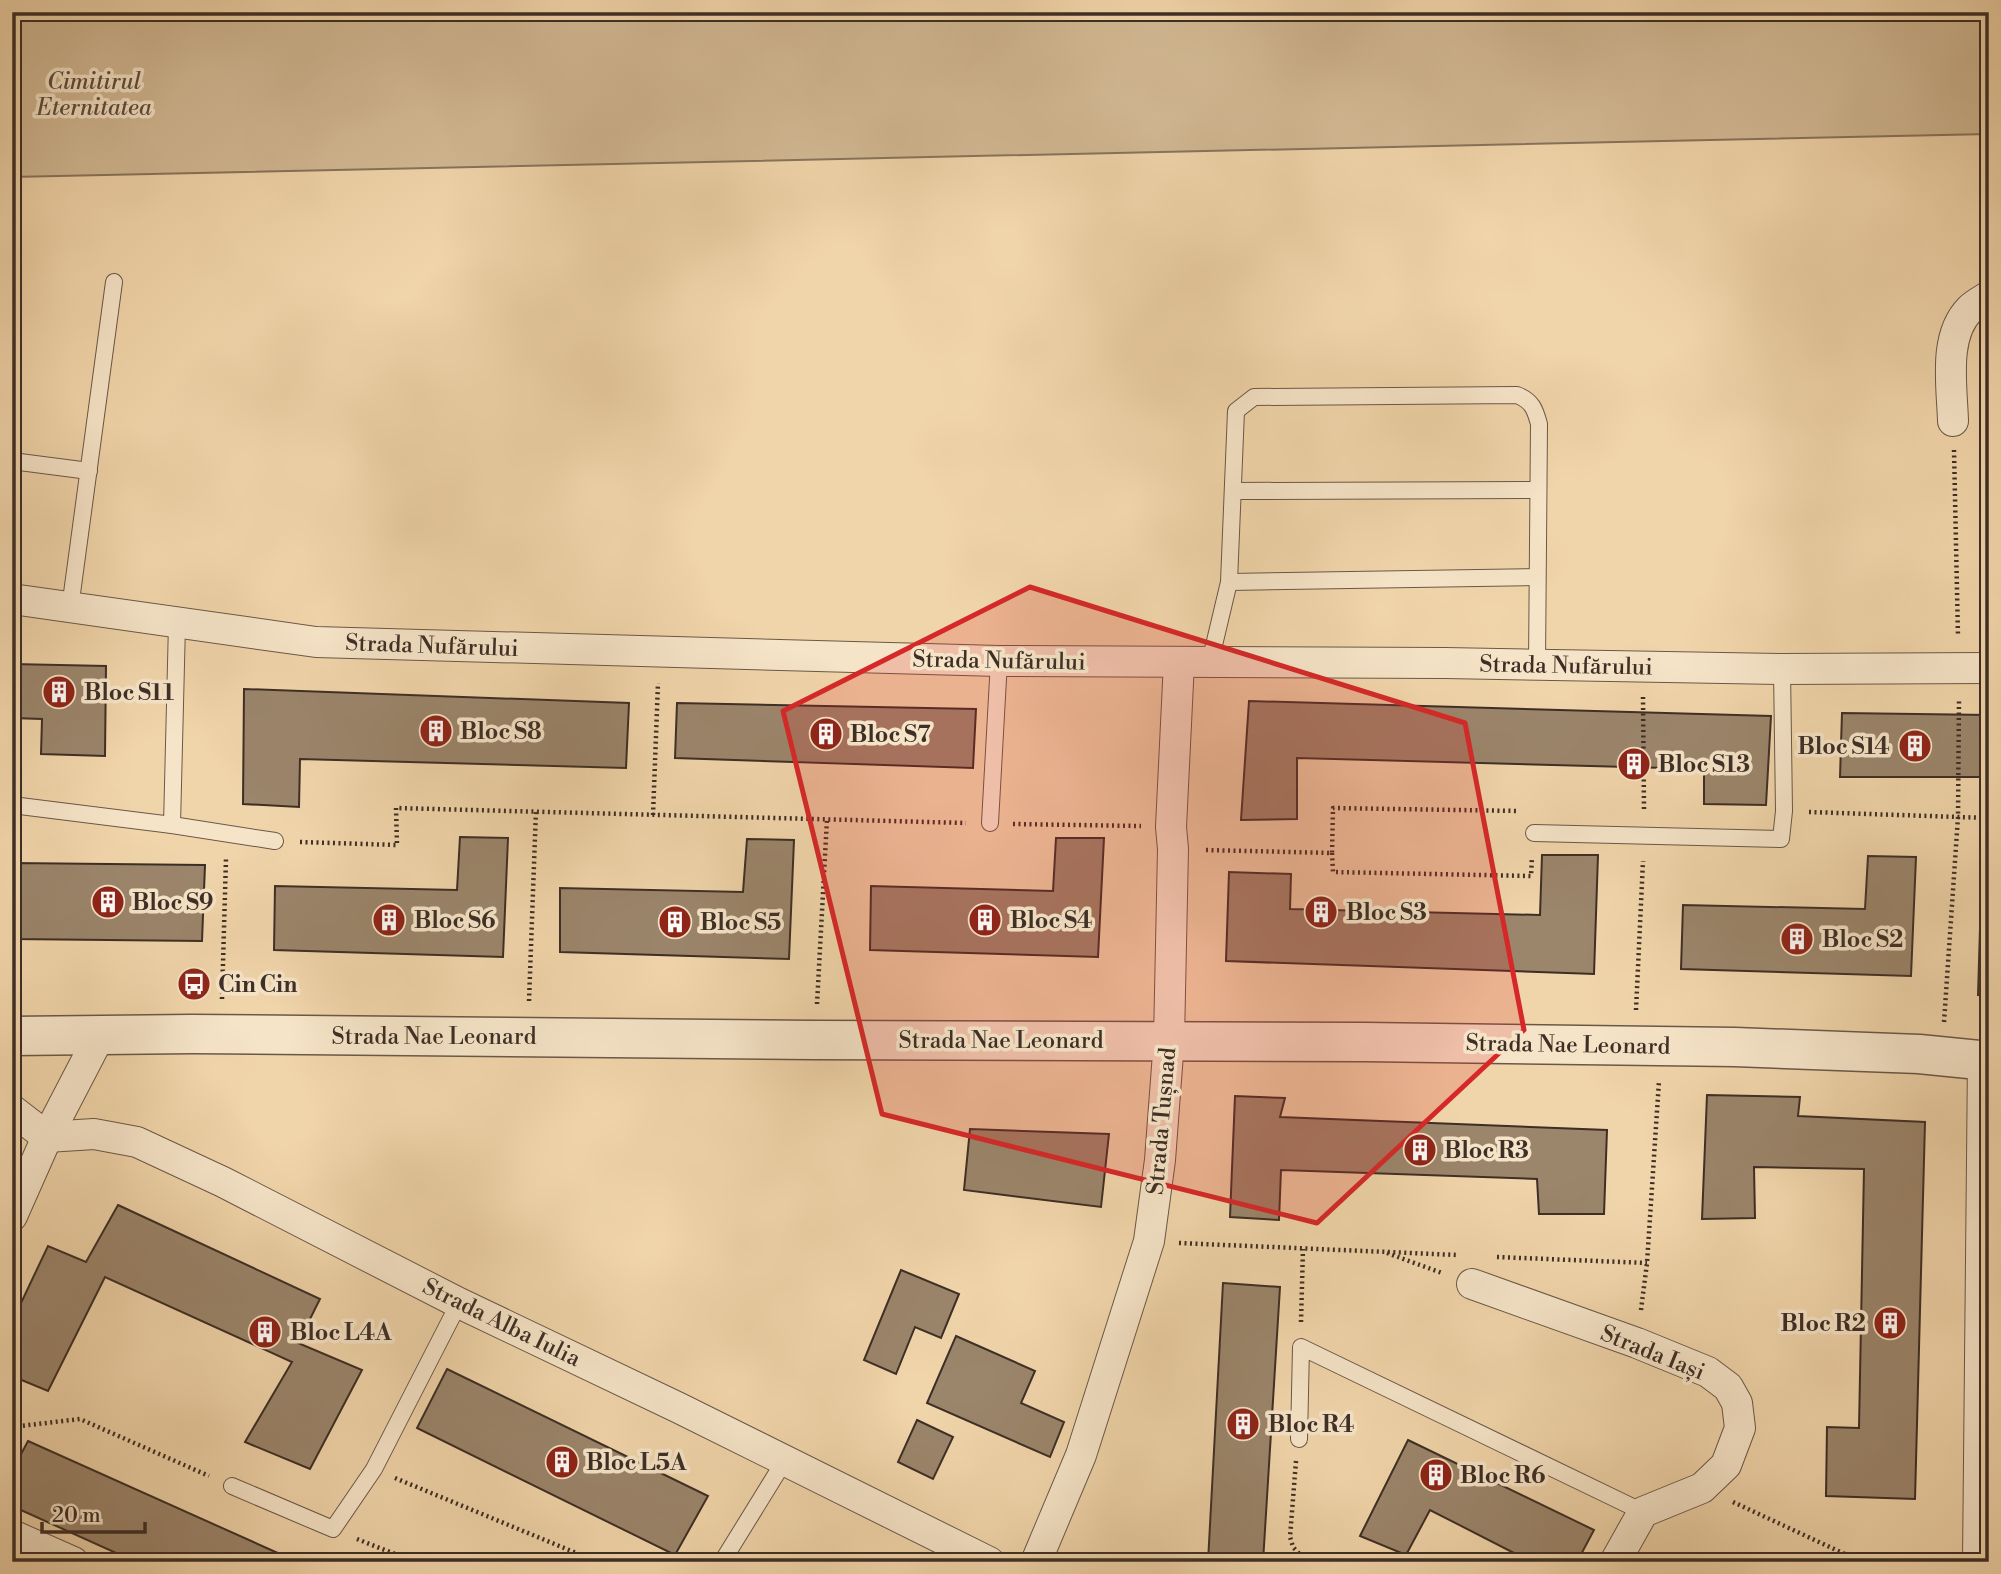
<svg xmlns="http://www.w3.org/2000/svg" width="2001" height="1574" font-family="'Libre Bodoni',serif">
<style>
.green{fill:#d2b994;stroke:#88745d;stroke-width:2}
.building{fill:#9b856b;stroke:#3d2e26;stroke-width:2}
.lines{fill:none;stroke-linecap:round;stroke-linejoin:round}
.service-casing{stroke:#6a5847;stroke-width:18}
.minor-casing{stroke:#6a5847;stroke-width:32}
.tertiary-casing{stroke:#6a5847;stroke-width:41}
.path{stroke:#3d2e26;stroke-width:4.5;stroke-dasharray:2 3.5;stroke-linecap:butt}
.service{stroke:#f6e4c8;stroke-width:16}
.minor{stroke:#f6e4c8;stroke-width:30}
.tertiary{stroke:#f6e4c8;stroke-width:38}
.marked{fill:#d62828;fill-opacity:0.2;stroke:#d62828;stroke-width:5;stroke-linejoin:round}
.labels{text-anchor:middle;stroke-width:7;stroke-linejoin:round;paint-order:stroke}
.park-label{font-size:23px;font-style:italic;fill:#5b4a3c;stroke:#f6e4c8}
.street-label{font-size:23px;fill:#3d2e26;stroke:#f6e4c8}
.poi-label{font-size:23px;font-weight:bold;fill:#3d2e26;stroke:#f6e4c8;text-anchor:start}
</style>
<rect width="100%" height="100%" fill="#f1d5aa"/>
<filter id="stains"><feTurbulence type="fractalNoise" baseFrequency=".00286" numOctaves="4"/><feColorMatrix values="0 0 0 0 .2 0 0 0 0 .09 0 0 0 0 .02 0 0 0 .5 -.17"/></filter>
<radialGradient id="worn" r=".72"><stop offset=".6" stop-color="#630" stop-opacity="0"/><stop offset="1" stop-color="#630" stop-opacity=".3"/></radialGradient>
<polygon class="green" points="12,12 1989,12 1989,134 12,177"/>
<g class="building">
<polygon points="12,664 106,666 105,756 41,754 42,719 12,718"/>
<polygon points="244,689 629,703 626,768 300,759 299,807 243,804"/>
<polygon points="1249,701 1771,716 1766,805 1704,804 1704,769 1297,758 1297,819 1241,820"/>
<polygon points="677,703 976,709 973,768 675,758"/>
<polygon points="1842,713 1989,715 1989,777 1840,777"/>
<polygon points="460,837 508,838 503,957 274,950 275,886 457,890"/>
<polygon points="1056,838 1104,838 1098,957 870,950 871,886 1053,891"/>
<polygon points="747,839 794,840 789,959 560,952 560,888 743,892"/>
<polygon points="1542,855 1598,855 1594,974 1226,961 1229,872 1291,874 1290,909 1540,915"/>
<polygon points="1868,856 1916,857 1911,976 1681,969 1683,905 1865,909"/>
<polygon points="12,863 205,865 202,941 12,939"/>
<polygon points="1980,928 1989,928 1989,996 1978,995"/>
<polygon points="1707,1095 1800,1097 1798,1116 1925,1122 1915,1499 1826,1496 1827,1427 1859,1428 1864,1169 1754,1167 1755,1218 1702,1219"/>
<polygon points="1235,1096 1285,1098 1280,1117 1607,1130 1604,1214 1539,1214 1537,1179 1281,1170 1279,1220 1230,1217"/>
<polygon points="970,1129 1109,1134 1101,1207 964,1190"/>
<polygon points="118,1205 320,1299 298,1343 362,1370 310,1469 245,1442 292,1362 105,1277 48,1391 12,1376 12,1322 48,1246 86,1262"/>
<polygon points="901,1270 959,1294 941,1338 915,1327 896,1374 864,1360"/>
<polygon points="1223,1283 1280,1287 1263,1562 1208,1562"/>
<polygon points="956,1336 1035,1371 1021,1403 1064,1422 1050,1457 927,1403"/>
<polygon points="447,1369 708,1496 675,1555 417,1428"/>
<polygon points="917,1420 953,1437 933,1479 898,1462"/>
<polygon points="1408,1440 1594,1530 1577,1562 1512,1562 1516,1554 1430,1510 1406,1555 1360,1536"/>
<polygon points="28,1441 298,1562 136,1562 12,1506 12,1471"/>
<polygon points="12,1552 33,1562 12,1562"/>
</g>
<g class="lines">
<defs>
<g id="service">
<polyline points="12,461 89,471"/>
<polyline points="1234,491 1538,490"/>
<polyline points="1229,582 1537,577"/>
<polyline points="70,608 114,282"/>
<path d="M1210,662L1229,582L1236,411L1254,397L1517,395C1532,401 1535,409 1539,424L1537,664"/>
<polyline points="12,805 172,825 177,624"/>
<polyline points="990,823 999,661"/>
<polyline points="172,825 275,841"/>
<polyline points="1534,833 1781,839 1784,811 1782,669"/>
<polyline points="1299,1439 1301,1347 1643,1512"/>
<polyline points="232,1486 333,1529 374,1469 459,1303"/>
<polyline points="722,1562 785,1460"/>
</g>
<g id="minor">
<path d="M1953,421C1952,386 1943,336 1970,309C1975,304 1983,300 1989,296"/>
<polyline points="12,599 316,642 999,661 1445,663 1782,669 1989,668"/>
<polyline points="12,1110 47,1137 94,1134 137,1142 223,1182 459,1303 679,1408 989,1562"/>
<polyline points="12,1216 47,1137 100,1035"/>
<polyline points="1472,1284 1637,1343 1708,1372 1728,1387 1737,1403 1740,1428 1726,1465 1702,1488 1643,1512 1615,1562"/>
<polyline points="12,1535 73,1562"/>
<polyline points="1036,1562 1081,1455 1149,1241 1160,1160 1169,1040 1173,849 1171,827 1179,662"/>
<polyline points="1978,1562 1983,1060"/>
</g>
<polyline id="tertiary" points="12,1036 192,1034 815,1040 1365,1042 1735,1047 1919,1054 1989,1061"/>
</defs>
<use href="#service" class="service-casing"/>
<use href="#minor" class="minor-casing"/>
<use href="#tertiary" class="tertiary-casing"/>
<g class="path">
<polyline points="1954,450 1958,637"/>
<polyline points="1643,697 1644,810"/>
<polyline points="1809,812 1989,818"/>
<polyline points="653,815 658,683"/>
<polyline points="1013,824 1141,826"/>
<polyline points="300,842 397,845 396,808 966,823"/>
<polyline points="1206,850 1332,853 1333,808 1519,811"/>
<polyline points="1332,853 1333,872 1531,876 1532,857"/>
<polyline points="222,999 226,858"/>
<polyline points="529,1001 536,810"/>
<polyline points="817,1004 827,819"/>
<polyline points="1636,1010 1643,861"/>
<polyline points="1944,1022 1958,817 1959,698"/>
<polyline points="1179,1243 1457,1255"/>
<polyline points="1387,1253 1442,1273"/>
<polyline points="1497,1257 1647,1263"/>
<polyline points="1641,1310 1647,1263 1659,1081"/>
<polyline points="1301,1322 1303,1249"/>
<polyline points="12,1427 80,1419 209,1476"/>
<polyline points="1296,1461 1290,1537 1293,1547 1307,1562"/>
<polyline points="395,1478 598,1562"/>
<polyline points="1733,1502 1862,1562"/>
<polyline points="357,1539 415,1562"/>
</g>
<use href="#service" class="service"/>
<use href="#minor" class="minor"/>
<use href="#tertiary" class="tertiary"/>
</g>
<path class="marked" d="M1030,587L1465,723L1524,1030L1317,1223L882,1114L783,711Z"/>
<defs>
<symbol id="building-disc" viewBox="-11 -11 22 22"><circle r="9.5" fill="#8f2418" stroke="#f6e4c8"/><path d="M-4-6H4V6H1V3H-1V6H-4ZM-2.5-4.3h1.7v1.8h-1.7ZM.8-4.3h1.7v1.8H.8ZM-2.5-1h1.7V.8h-1.7ZM.8-1h1.7V.8H.8Z" fill="#fff"/></symbol>
<symbol id="bus-disc" viewBox="-11 -11 22 22"><circle r="9.5" fill="#8f2418" stroke="#f6e4c8"/><path d="M-5-6H5V4H4V6H2V4H-2V6H-4V4H-5ZM-3.5-4V0h7V-4ZM-3.5 1.2v1.5H-2V1.2ZM2 1.2v1.5H3.5V1.2Z" fill="#fff"/></symbol>
</defs>
<g fill-rule="evenodd">
<use href="#building-disc" x="40" y="673" width="38" height="38"/>
<use href="#building-disc" x="417" y="712" width="38" height="38"/>
<use href="#building-disc" x="807" y="715" width="38" height="38"/>
<use href="#building-disc" x="1896" y="727" width="38" height="38"/>
<use href="#building-disc" x="1615" y="745" width="38" height="38"/>
<use href="#building-disc" x="89" y="883" width="38" height="38"/>
<use href="#building-disc" x="1302" y="893" width="38" height="38"/>
<use href="#building-disc" x="370" y="901" width="38" height="38"/>
<use href="#building-disc" x="966" y="901" width="38" height="38"/>
<use href="#building-disc" x="656" y="903" width="38" height="38"/>
<use href="#building-disc" x="1778" y="920" width="38" height="38"/>
<use href="#bus-disc" x="175" y="965" width="38" height="38"/>
<use href="#building-disc" x="1401" y="1131" width="38" height="38"/>
<use href="#building-disc" x="1871" y="1304" width="38" height="38"/>
<use href="#building-disc" x="246" y="1313" width="38" height="38"/>
<use href="#building-disc" x="1224" y="1405" width="38" height="38"/>
<use href="#building-disc" x="543" y="1443" width="38" height="38"/>
<use href="#building-disc" x="1417" y="1456" width="38" height="38"/>
</g>
<g class="labels">
<g class="park-label">
<text x="94" y="89">Cimitirul<tspan x="94" dy="26">Eternitatea</tspan></text>
</g>
<g class="street-label">
<text transform="translate(432 645) rotate(2)" y="8">Strada Nufărului</text>
<text transform="translate(999 660) rotate(1)" y="8">Strada Nufărului</text>
<text transform="translate(1566 665) rotate(1)" y="8">Strada Nufărului</text>
<text x="434" y="1044">Strada Nae Leonard</text>
<text x="1001" y="1048">Strada Nae Leonard</text>
<text transform="translate(1568 1044) rotate(1)" y="8">Strada Nae Leonard</text>
<text transform="translate(1161 1121) rotate(-85)" y="8">Strada Tușnad</text>
<text transform="translate(502 1322) rotate(26)" y="8">Strada Alba Iulia</text>
<text transform="translate(1653 1352) rotate(22)" y="8">Strada Iași</text>
</g>
<g class="poi-label">
<text x="84" y="700">Bloc S11</text>
<text x="460" y="739">Bloc S8</text>
<text x="850" y="742">Bloc S7</text>
<text x="1890" y="754" text-anchor="end">Bloc S14</text>
<text x="1658" y="772">Bloc S13</text>
<text x="132" y="910">Bloc S9</text>
<text x="1346" y="920">Bloc S3</text>
<text x="414" y="928">Bloc S6</text>
<text x="1010" y="928">Bloc S4</text>
<text x="700" y="930">Bloc S5</text>
<text x="1822" y="947">Bloc S2</text>
<text x="218" y="992">Cin Cin</text>
<text x="1444" y="1158">Bloc R3</text>
<text x="1866" y="1331" text-anchor="end">Bloc R2</text>
<text x="290" y="1340">Bloc L4A</text>
<text x="1268" y="1432">Bloc R4</text>
<text x="586" y="1470">Bloc L5A</text>
<text x="1460" y="1483">Bloc R6</text>
</g>
</g>
<rect width="2001" height="1574" fill="none" stroke="#f1d5aa" stroke-width="42"/>
<rect x="14" y="14" width="1973" height="1546" fill="none" stroke="#3d2e26" stroke-width="3.5"/>
<rect x="21" y="21" width="1959" height="1532" fill="none" stroke="#3d2e26" stroke-width="2"/>
<path d="M42 1522v10h103v-10" fill="none" stroke="#3d2e26" stroke-width="3.5"/>
<text x="52" y="1522" font-size="21" fill="#3d2e26" stroke="#f6e4c8" stroke-width="5" paint-order="stroke">20 m</text>
<rect width="100%" height="100%" filter="url(#stains)"/>
<rect width="100%" height="100%" fill="url(#worn)"/>
</svg>
